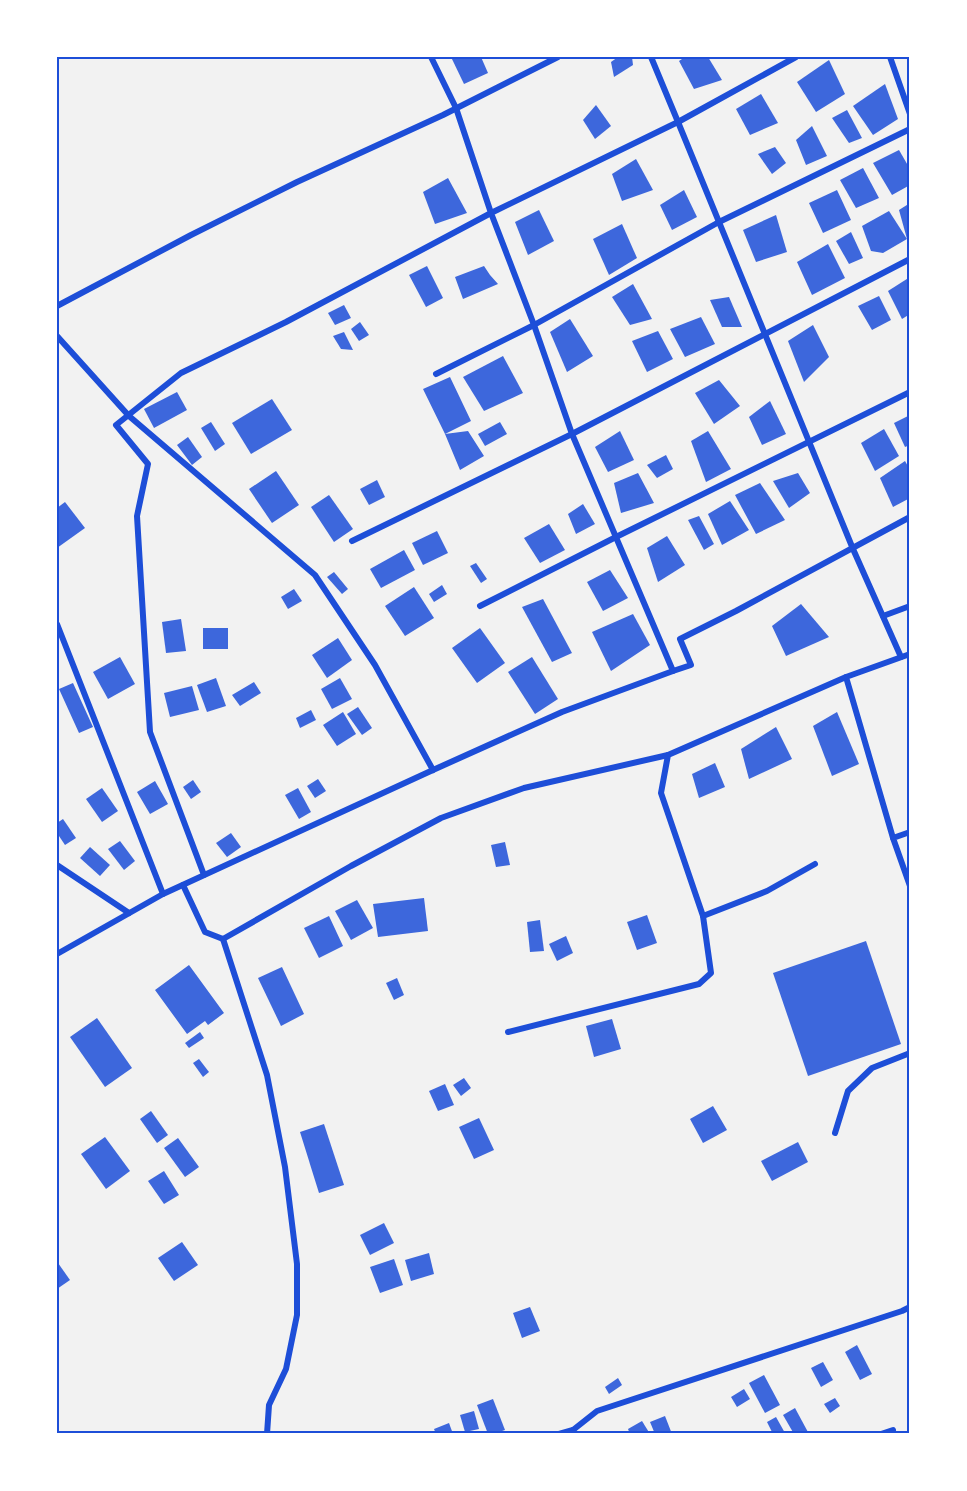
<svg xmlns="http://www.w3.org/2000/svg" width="967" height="1491" font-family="Lato,sans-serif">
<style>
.building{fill:#3d67dc}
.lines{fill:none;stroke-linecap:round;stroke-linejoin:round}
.minor{stroke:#1d4ed8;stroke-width:6}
.neatline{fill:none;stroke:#1d4ed8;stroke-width:2}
</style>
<rect width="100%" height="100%" fill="#f2f2f2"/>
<g class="building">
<polygon points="451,57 481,57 488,73 464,84"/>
<polygon points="618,57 632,57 633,65 614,77 611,62"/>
<polygon points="685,57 708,57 722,80 694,89 679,61"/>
<polygon points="829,60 845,94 816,112 797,82"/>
<polygon points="885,84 898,119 873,135 853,106"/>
<polygon points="761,94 778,123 750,135 736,109"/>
<polygon points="596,105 611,126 595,139 583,120"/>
<polygon points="847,110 862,138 849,143 832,118"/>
<polygon points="812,126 827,156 806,165 796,140"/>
<polygon points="775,147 786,163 772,174 758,154"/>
<polygon points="899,150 910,169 910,185 892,195 873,163"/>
<polygon points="636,159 653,190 622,201 612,174"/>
<polygon points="863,168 879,198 856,208 840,180"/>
<polygon points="448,178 467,213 435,224 423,192"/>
<polygon points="684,190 697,217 672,230 660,205"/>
<polygon points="837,190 851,220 823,233 809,203"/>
<polygon points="910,203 910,238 907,239 899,210"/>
<polygon points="539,210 554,241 528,255 515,222"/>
<polygon points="889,211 907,239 883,253 871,251 862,226"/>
<polygon points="776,215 787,252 756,262 743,230"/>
<polygon points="622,224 637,258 609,275 593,239"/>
<polygon points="851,232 863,258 849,264 836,241"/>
<polygon points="828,244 845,278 812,295 797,262"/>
<polygon points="427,266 443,298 426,307 409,275"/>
<polygon points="484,266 490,275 498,284 463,299 455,277"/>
<polygon points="910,277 910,314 902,319 888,291"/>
<polygon points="633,284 652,319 630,325 612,297"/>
<polygon points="879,296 891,320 872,330 858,306"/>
<polygon points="729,297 742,327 722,327 710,300"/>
<polygon points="344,305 351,318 335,325 328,313"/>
<polygon points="701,317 715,344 685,357 670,329"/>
<polygon points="570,319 593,356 567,372 550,332"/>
<polygon points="360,322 369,335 359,341 351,329"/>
<polygon points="813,325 829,357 804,382 788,341"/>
<polygon points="658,331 673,359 647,372 632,341"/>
<polygon points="344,332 353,350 341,349 333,336"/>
<polygon points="503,356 523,393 484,411 463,377"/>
<polygon points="450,377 471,421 445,434 468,431 484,456 460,470 445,434 423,389"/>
<polygon points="719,380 740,406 714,424 695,393"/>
<polygon points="177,392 187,410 154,428 144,409"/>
<polygon points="272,399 292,430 251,454 232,423"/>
<polygon points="770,401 786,434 762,445 749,417"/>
<polygon points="910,415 910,445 905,447 894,423"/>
<polygon points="211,422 225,444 215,451 201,428"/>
<polygon points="500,422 507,434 485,446 478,434"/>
<polygon points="884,429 899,456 875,471 861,443"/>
<polygon points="620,431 634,460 608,472 595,447"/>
<polygon points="708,431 731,469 706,482 691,441"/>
<polygon points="188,437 202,457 192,465 177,445"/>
<polygon points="666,455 673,469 657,478 647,465"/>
<polygon points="905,461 910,470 910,498 893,507 880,478"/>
<polygon points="276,471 299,505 272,523 249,489"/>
<polygon points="638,473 654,503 621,513 614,483"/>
<polygon points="798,473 810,493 789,508 773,481"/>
<polygon points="377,480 385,497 369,505 360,489"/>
<polygon points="760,483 785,520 756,534 735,495"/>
<polygon points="329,495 353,529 334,542 311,507"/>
<polygon points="730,501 749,530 722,545 708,514"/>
<polygon points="65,502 85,528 57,548 57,508"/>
<polygon points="583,504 595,524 576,534 568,514"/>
<polygon points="699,516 714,544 704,550 688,520"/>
<polygon points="549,524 565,550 540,563 524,538"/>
<polygon points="437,531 448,553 423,565 412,543"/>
<polygon points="667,536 685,565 658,582 647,548"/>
<polygon points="404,550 415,570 381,588 370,569"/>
<polygon points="476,563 487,579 481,583 470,566"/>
<polygon points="610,570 628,598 603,611 587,582"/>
<polygon points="334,572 348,589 342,594 327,577"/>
<polygon points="442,585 447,594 434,602 429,594"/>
<polygon points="414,587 434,618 405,636 385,606"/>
<polygon points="294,589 302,601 288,609 281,597"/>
<polygon points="543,599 572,653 552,662 522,607"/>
<polygon points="801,604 829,637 786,656 772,626"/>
<polygon points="633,614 650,645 611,671 592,632"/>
<polygon points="181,619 186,651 166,653 162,622"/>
<rect x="203" y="628" width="25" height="21"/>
<polygon points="480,628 505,663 477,683 452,648"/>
<polygon points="338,638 352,660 327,678 312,655"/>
<polygon points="120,657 135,684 108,699 93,672"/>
<polygon points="532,657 558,699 535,714 508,672"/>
<polygon points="216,678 226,706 207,712 197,685"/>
<polygon points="340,678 352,699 332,709 321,689"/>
<polygon points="254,682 261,693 240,706 232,695"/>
<polygon points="73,683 93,727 79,733 59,689"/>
<polygon points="192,686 199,710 170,717 164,693"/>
<polygon points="358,707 372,728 362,735 347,714"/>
<polygon points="311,710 316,720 300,728 296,718"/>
<polygon points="343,712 356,734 337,746 323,725"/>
<polygon points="837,712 859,764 832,776 813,726"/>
<polygon points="776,727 792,759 749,779 741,749"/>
<polygon points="715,763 725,787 699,798 692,774"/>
<polygon points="318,779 326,791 315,798 307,786"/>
<polygon points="193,780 201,792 191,799 183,787"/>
<polygon points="155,781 168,804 150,814 137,792"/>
<polygon points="102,788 118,811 102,822 86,799"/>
<polygon points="298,788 311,812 299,819 285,795"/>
<polygon points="63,819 76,838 65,845 57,833 57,823"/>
<polygon points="231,833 241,847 227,857 216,843"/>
<polygon points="120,841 135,861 124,870 108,849"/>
<polygon points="505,842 510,865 496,867 491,845"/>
<polygon points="90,847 110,865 100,876 80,858"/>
<polygon points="424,898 428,931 378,937 373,904"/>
<polygon points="357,900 373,928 351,940 335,911"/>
<polygon points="647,915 657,943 637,950 627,922"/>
<polygon points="329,916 343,946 319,958 304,928"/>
<polygon points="540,920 544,951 530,952 527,922"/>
<polygon points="566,936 573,953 557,961 549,944"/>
<polygon points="866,941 901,1044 808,1076 773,973"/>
<polygon points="189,965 224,1013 208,1025 205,1021 187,1034 155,990"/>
<polygon points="282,967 304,1014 281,1026 258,978"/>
<polygon points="397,978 404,995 394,1000 386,983"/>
<polygon points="97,1018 132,1068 105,1087 70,1037"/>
<polygon points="612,1019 621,1049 594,1057 586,1026"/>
<polygon points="200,1032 204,1038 189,1048 185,1043"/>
<polygon points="199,1059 209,1072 203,1077 193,1063"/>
<polygon points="464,1078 471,1088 461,1096 453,1085"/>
<polygon points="445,1084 454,1105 438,1111 429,1091"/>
<polygon points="713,1106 727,1130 703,1143 690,1119"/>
<polygon points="151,1111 168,1135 157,1143 140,1119"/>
<polygon points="479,1118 494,1150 474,1159 459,1127"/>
<polygon points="324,1124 344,1185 319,1193 300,1132"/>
<polygon points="105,1137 130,1171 106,1189 81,1154"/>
<polygon points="178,1138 199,1167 185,1177 164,1148"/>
<polygon points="798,1142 808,1162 772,1181 761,1161"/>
<polygon points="164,1171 179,1195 164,1204 148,1181"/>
<polygon points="384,1223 394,1243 370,1255 360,1235"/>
<polygon points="182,1242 198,1265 174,1281 158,1258"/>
<polygon points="429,1253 434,1274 411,1281 405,1260"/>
<polygon points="394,1259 403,1285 380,1293 370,1267"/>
<polygon points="58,1263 70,1280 57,1289 57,1264"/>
<polygon points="530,1307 540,1331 522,1338 513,1313"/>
<polygon points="857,1345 872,1374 860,1380 845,1352"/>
<polygon points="823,1362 833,1380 821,1387 811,1368"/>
<polygon points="764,1375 780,1405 765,1413 749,1383"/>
<polygon points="618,1378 622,1385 609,1394 605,1387"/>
<polygon points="744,1389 750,1399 737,1407 731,1397"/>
<polygon points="835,1398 840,1406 830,1413 824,1404"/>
<polygon points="493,1399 505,1430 493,1434 488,1434 477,1405"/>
<polygon points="795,1408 809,1434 794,1434 783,1415"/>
<polygon points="474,1411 479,1429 465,1432 460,1415"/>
<polygon points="665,1416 672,1434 655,1434 650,1422"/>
<polygon points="776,1417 785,1433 782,1434 773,1434 767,1422"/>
<polygon points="642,1421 650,1434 630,1434 628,1429"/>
<polygon points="449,1423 453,1434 436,1434 434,1429"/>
</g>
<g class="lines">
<g class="minor">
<polyline points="651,57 678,122 491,213 534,325 572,434 673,671"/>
<polyline points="796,57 678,122 853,549 901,657"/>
<polyline points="890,57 910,114"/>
<polyline points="57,306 191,235 297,182 443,115 558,57"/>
<polyline points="57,336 129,416 315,575 375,665 433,770"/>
<polyline points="436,374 534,325 719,222 910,129"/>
<polyline points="352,541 572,434 910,259"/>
<polyline points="480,606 616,537 910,392"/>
<polyline points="883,616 910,606"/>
<polyline points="57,624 163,894"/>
<polyline points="910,832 893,838 910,886"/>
<polyline points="893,838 846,677 910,654"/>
<polyline points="815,864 767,891 703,916 661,793 668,755 846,677"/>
<polyline points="57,865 129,913"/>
<polyline points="204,875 150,732 137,516 148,464 116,425 181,373 286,322 491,213 456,108 431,57"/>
<polyline points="183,885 205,932 223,939 351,866 441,818 524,788 668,755"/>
<polyline points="223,939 267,1075 285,1167 297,1264 297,1315 286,1369 269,1405 267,1434"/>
<polyline points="57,954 163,894 433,770 562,712 673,671 691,665 680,639 736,611 910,517"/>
<polyline points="508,1032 699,984 711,973 703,916"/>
<polyline points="835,1133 848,1091 872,1068 910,1053"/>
<polyline points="573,1430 597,1411 902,1311 910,1307"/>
<polyline points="559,1434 573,1430 574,1434"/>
<polyline points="881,1434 893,1430"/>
</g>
</g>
<rect width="967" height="1491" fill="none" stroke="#ffffff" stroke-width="117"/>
<rect x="58" y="58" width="850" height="1374" class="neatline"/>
</svg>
